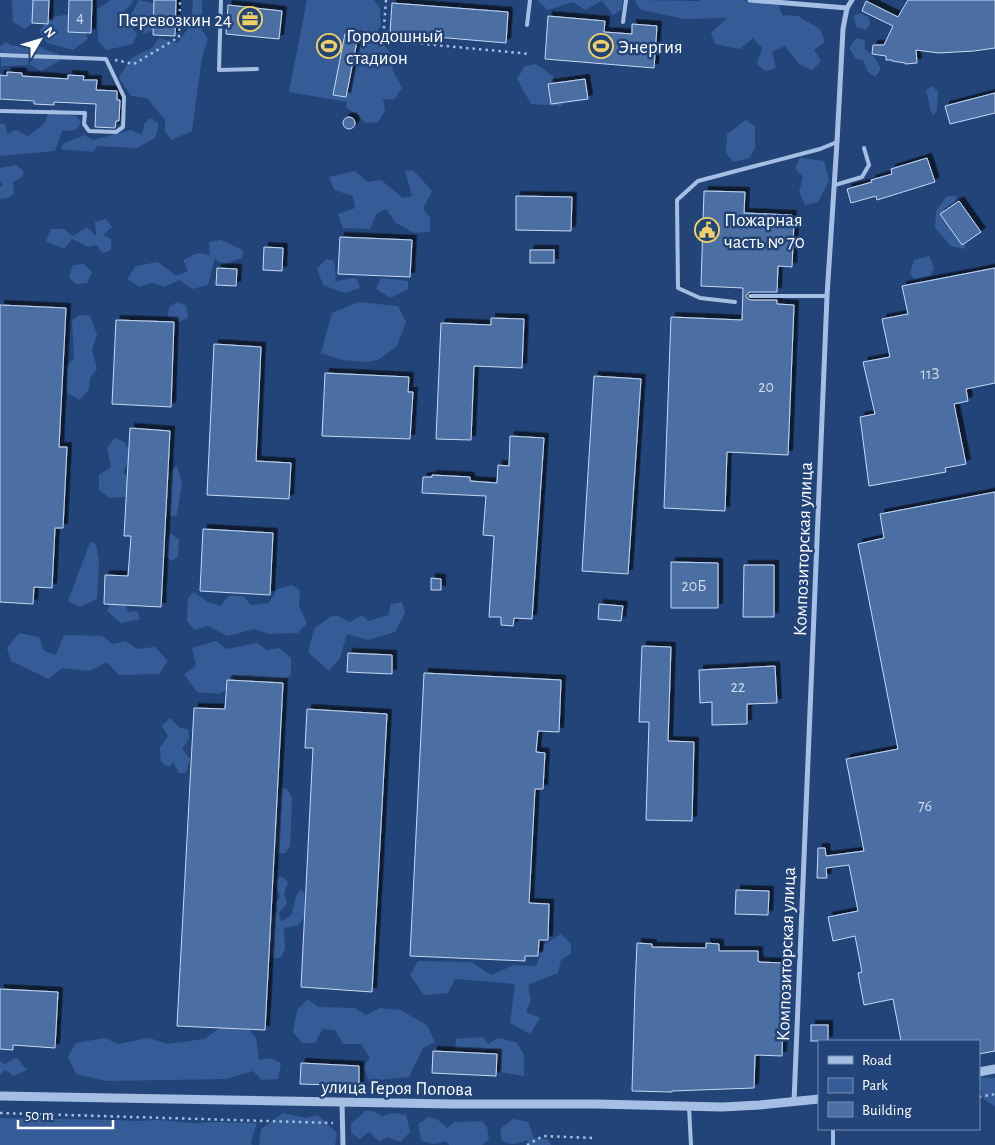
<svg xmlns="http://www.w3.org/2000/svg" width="995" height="1145" font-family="'Alegreya Sans',sans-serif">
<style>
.green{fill:#365c97}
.building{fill:#4b6ea3;stroke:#c7d9f4;filter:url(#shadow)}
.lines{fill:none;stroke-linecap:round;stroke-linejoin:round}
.path{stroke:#a5bee4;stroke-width:2.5;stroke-dasharray:2.5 4;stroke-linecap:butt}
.service{stroke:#a5bee4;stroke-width:4}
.minor{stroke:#a5bee4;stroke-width:5}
.tertiary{stroke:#a5bee4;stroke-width:9}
.labels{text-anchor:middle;stroke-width:5;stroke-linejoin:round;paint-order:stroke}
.number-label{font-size:16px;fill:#d2dbe8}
.poi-label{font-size:19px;fill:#fff;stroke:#234479;text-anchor:start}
.street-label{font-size:19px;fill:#fff;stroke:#234479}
</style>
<defs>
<filter id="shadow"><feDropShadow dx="4.5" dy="-4.5" stdDeviation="0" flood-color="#0009"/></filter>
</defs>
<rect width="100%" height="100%" fill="#234479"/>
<g class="green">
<polygon points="12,0 38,0 39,18 25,29 13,22"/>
<polygon points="111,0 133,0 131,4 121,15 137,34 133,44 107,50 98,42 97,9"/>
<polygon points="139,0 160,5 157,29 144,34 131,15"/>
<polygon points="193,0 202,0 202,30 208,39 202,57 192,131 171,140 165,131 165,120 147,98 131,96 119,78 131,58 152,48 159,38 178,43 191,24"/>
<polygon points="307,0 374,0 380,8 381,26 374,36 363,34 360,46 379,40 396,59 392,69 402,88 394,100 383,99 385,111 378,122 366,123 346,107 347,102 289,92"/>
<polygon points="537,0 623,0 622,9 613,15 602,1 585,10 573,2 548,10"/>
<polygon points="637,0 698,1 700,0 744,0 750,3 777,0 782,15 798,16 820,29 825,42 814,50 821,61 812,70 799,64 785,46 772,52 776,68 765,71 757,64 762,48 753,38 740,49 715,44 711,33 727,18 685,19 641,10 635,1"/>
<polygon points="860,13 869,17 870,25 865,30 856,27 854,16"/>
<polygon points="71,14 85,30 88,39 73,50 47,43 39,31 52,17"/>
<polygon points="856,38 865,40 865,49 875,58 881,69 875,77 868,72 863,60 856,59 849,48"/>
<polygon points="6,42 12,46 33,42 46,50 59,54 60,61 41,71 30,65 1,66 0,46"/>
<polygon points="536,64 553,76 558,88 570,94 561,106 531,104 517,79 525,66"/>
<polygon points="932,86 938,92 937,110 934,115 931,112 926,90"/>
<polygon points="51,109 60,110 64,115 76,116 81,122 76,130 62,131 55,151 0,156 0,124 5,124 7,134 15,130 28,136 43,125"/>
<polygon points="150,118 159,124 155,138 137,148 97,146 93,152 61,149 63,144 84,135 93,140 131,130 142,135 144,124"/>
<polygon points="746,120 755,126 755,148 749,158 733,162 726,153 727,134"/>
<polygon points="800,158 824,161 829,181 818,202 805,205 799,192 803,177 795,168"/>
<polygon points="16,165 24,171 22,177 13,182 14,194 8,198 0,199 0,187 3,186 0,181 0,168"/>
<polygon points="413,170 432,191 423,209 430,218 430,232 414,233 396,223 386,209 377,213 370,229 343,228 338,214 355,208 353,196 334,190 329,177 355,171 368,182 381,180 403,198 412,196 405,171"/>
<polygon points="947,196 956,196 955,214 968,237 964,249 951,246 935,228 936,211"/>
<polygon points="106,219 112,227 103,235 111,239 111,250 102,253 97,245 89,247 72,239 64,249 46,241 51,229 64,229 73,236 87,227 96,236 95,222"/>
<polygon points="221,240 243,250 242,258 223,265 215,258 208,285 192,289 180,280 164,287 152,282 140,287 127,279 136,266 158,262 176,276 188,271 183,260 198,253 210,255 209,242"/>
<polygon points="929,256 934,267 931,275 915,280 910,274 914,260"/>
<polygon points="326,259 334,261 336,281 356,278 360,288 344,293 323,285 317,269"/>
<polygon points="84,264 92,272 87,283 76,284 69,277 73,265"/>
<polygon points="381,278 408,281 408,289 391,298 376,289"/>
<polygon points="177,302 186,306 188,317 179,322 168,317 169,307"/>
<polygon points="358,302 398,306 406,322 397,346 378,360 366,362 342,360 321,353 332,313"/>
<polygon points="80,315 90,316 97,334 92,349 97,369 90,378 89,389 80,400 67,393 66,367 74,358 72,320"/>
<polygon points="115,438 124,442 132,455 123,472 131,481 131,496 110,498 99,490 99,475 111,467 107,448"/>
<polygon points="177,466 182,482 177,515 170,517 163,489 166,474"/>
<polygon points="171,533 179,540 178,557 171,561 166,557 166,540"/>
<polygon points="90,542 96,544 99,563 97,599 80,607 68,601"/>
<polygon points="292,585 300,590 299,606 307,623 298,633 269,634 254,629 228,636 207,626 194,630 187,621 188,598 194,592 208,602 220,606 229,596 243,596 251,605 269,603 277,589"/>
<polygon points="112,600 125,604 128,612 137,611 140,619 121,623 107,611"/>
<polygon points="402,602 405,613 395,632 368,640 347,634 340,658 329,671 308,652 314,629 330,617 336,615 350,622 362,615 368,621 388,615 391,604"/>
<polygon points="19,633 39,637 44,651 56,655 64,635 102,636 113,644 126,641 137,649 155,647 168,661 159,674 119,675 107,662 90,671 62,668 49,679 11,661 7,648"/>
<polygon points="216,641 226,649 257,643 267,650 279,648 291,658 291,675 269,692 235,684 219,694 197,692 184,674 196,666 192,648"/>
<polygon points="170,718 180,728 188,729 189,739 182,749 190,759 186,773 179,773 173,762 169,767 161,762 160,748 168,736 162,726"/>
<polygon points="281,788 287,789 292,798 290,846 285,853 278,853 272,847 275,800"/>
<polygon points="281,876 288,882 284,893 287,904 279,913 281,922 292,914 296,896 301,889 304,894 304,917 299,925 284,928 285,949 280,958 274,958 266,950 267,921 278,910 275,904 280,897 275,882"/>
<polygon points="561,934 571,944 571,954 561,960 558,973 528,985 531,1000 526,1012 540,1018 530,1034 510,1023 515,984 455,979 448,993 424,995 410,975 418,961 471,962 491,975 514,965 536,966 545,944"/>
<polygon points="308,999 318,1007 355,1008 366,1015 380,1008 400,1010 427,1025 435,1042 423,1048 409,1077 369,1081 364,1067 370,1058 361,1044 343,1044 335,1030 323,1029 315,1043 302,1043 293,1032 297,1010"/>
<polygon points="224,1025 245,1025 256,1038 259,1060 271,1058 281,1063 278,1079 262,1080 253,1071 226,1079 106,1081 76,1074 68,1057 76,1043 105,1038 118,1044 149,1038 168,1044 204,1039"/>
<polygon points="483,1037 488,1044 498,1038 516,1042 524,1054 524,1076 500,1072 497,1050 455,1050 456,1039"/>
<polygon points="17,1058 27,1070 14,1076 5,1070 0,1075 0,1061 4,1064"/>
<polygon points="979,1077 995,1078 995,1107 984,1099 979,1084"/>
<polygon points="365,1111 373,1111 382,1116 394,1113 406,1115 410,1132 400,1142 387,1137 380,1142 369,1132 360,1139 351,1133 351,1124"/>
<polygon points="283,1113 306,1118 318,1115 337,1133 335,1145 259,1145 261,1129"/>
<path d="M429,1117L437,1119L447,1128L455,1122L482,1121L487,1127L489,1140L482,1145H449L446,1141C434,1145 432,1145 421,1140L418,1124Z"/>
<polygon points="0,1118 112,1120 137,1121 159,1120 193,1123 216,1122 257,1123 251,1141 252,1145 0,1145"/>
<path d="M513,1119L528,1122L534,1138L548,1139L551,1145H530L527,1140C515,1145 513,1145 502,1141L500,1129Z"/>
</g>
<g class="building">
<polygon points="33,0 49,0 48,24 32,23"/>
<polygon points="69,0 92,0 91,33 68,32"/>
<polygon points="154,0 176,0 175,36 153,35"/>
<polygon points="908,0 995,0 995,48 974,51 939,53 916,50 917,63 905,64 905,63 892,61 892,60 886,60 886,56 872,54 873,45 884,45 893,26 862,11 866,1 898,17"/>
<polygon points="392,3 508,12 506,43 390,33"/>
<polygon points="228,5 282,11 279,39 226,34"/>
<polygon points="548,16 605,21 604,32 632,34 632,24 657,26 654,68 545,59"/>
<polygon points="345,34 358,36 346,97 333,95"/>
<polygon points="7,72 22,73 22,76 68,79 68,75 84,76 83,80 97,80 96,90 117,91 117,100 120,100 119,121 116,121 115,128 95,127 96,104 54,102 54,105 34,104 34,101 0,99 0,75 7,76"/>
<polygon points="585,79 588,99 551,104 548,84"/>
<polygon points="995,93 995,113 950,124 945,106"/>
<circle cx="349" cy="123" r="6"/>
<polygon points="927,158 935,182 877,200 876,196 851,203 847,189 872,182 871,180 892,174 891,169"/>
<polygon points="704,191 745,192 744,213 792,215 792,222 794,222 792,267 778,266 777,292 750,292 748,293 746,296 747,298 750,300 777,300 777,304 794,305 788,455 727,452 725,511 664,508 671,317 742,320 743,288 701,286"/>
<polygon points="516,196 572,197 571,231 516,230"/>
<polygon points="959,201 981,232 962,245 940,214"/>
<polygon points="340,237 412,240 410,277 338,274"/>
<polygon points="264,247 283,248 282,271 263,270"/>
<rect x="530" y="250" width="24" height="13"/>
<polygon points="217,268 237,269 236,286 216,285"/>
<polygon points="995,268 995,383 966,389 968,401 954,404 966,464 945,468 946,472 869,486 860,417 875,414 863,362 890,357 882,319 908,314 902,286"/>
<polygon points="0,305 66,308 59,447 67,447 63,528 55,528 52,588 34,587 33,604 0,602"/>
<polygon points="491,318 524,319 522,368 474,366 471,440 436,439 441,323 491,325"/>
<polygon points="116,320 174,322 171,407 112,404"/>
<polygon points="214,344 261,347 256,461 291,463 289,499 207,495"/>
<polygon points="325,373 409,377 408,392 413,392 410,439 322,436"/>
<polygon points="594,376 641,379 628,574 582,571"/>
<polygon points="130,428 170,431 161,607 104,604 105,575 128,576 131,536 124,536"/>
<polygon points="510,436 544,438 532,619 514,618 513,626 501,625 501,617 489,617 494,536 483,535 486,496 422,493 423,477 432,477 432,475 470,477 470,481 497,483 498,465 509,466"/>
<polygon points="995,492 995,1051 979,1054 979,1041 901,1041 893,999 864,1005 858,973 862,972 855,936 833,941 828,917 858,911 849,865 826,868 827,878 817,878 818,848 825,848 826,856 864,851 846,759 898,749 858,544 884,538 880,514"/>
<polygon points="203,529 273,533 270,595 200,591"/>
<polygon points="671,562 718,563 718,608 671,608"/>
<polygon points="744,565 774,565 774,617 743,617"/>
<polygon points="431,578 441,579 441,590 431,590"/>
<polygon points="599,604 623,606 621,621 598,619"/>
<polygon points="642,646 671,647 668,741 694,742 692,821 646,820 649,722 639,722"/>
<polygon points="348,653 392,655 392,674 347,672"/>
<polygon points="775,666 777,703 747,704 747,724 712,725 712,702 700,703 699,670"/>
<polygon points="424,673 561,680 559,732 538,731 536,752 545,753 543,789 535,789 529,903 549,904 548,940 539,940 538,956 525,956 525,961 410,956"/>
<polygon points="227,680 283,683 265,1030 177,1026 194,708 225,709"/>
<polygon points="307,709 387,714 372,992 301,987 313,748 305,748"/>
<polygon points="736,890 769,891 768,915 735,914"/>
<polygon points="637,943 652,944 652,947 706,948 706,943 719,944 719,951 758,951 758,961 759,961 759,962 784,963 782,1056 755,1055 754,1088 672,1091 672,1092 632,1091 635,988"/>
<polygon points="0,989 58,992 55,1048 13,1045 13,1050 0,1049"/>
<rect x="811" y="1025" width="17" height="16"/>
<polygon points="433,1051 497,1054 496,1076 432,1073"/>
<polygon points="301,1063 359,1066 359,1086 300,1084"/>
</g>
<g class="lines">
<g class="path">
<polyline points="386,0 383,40 530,54"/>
<polyline points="115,60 134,64 179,37 180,0"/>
<polyline points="979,1097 995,1094"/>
<polyline points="0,1113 333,1123"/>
<polyline points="527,1145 543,1136 595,1138"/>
</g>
<g class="service">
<polyline points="221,0 219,70 257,69"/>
<polyline points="623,22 626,0"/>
<polyline points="527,25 530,0"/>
<polyline points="0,55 106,59 124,97 123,127 116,132 89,131 84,124 85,113 0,111"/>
<polyline points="835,185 862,177 869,165 864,148"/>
<polyline points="750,296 827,296"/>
<polyline points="735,302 700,298 678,288 677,200 698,181 820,149 837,142"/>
<polyline points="689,1107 691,1145"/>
<polyline points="833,1145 833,1129"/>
</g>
<g class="minor">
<polyline points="750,0 847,8"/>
<polyline points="342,1102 343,1145"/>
<polyline points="794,1102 827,296 837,142 843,29 847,8 852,0"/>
</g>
<g class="tertiary">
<polyline points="979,1072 995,1069"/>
<polyline points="0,1096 451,1104 596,1104 722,1107 760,1105 819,1099"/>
</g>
</g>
<defs>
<symbol id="office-ring" viewBox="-11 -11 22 22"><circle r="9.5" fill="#234479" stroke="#efd068" stroke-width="1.5"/><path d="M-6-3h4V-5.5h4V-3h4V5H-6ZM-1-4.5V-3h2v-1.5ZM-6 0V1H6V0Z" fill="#efd068"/></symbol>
<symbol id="stadium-ring" viewBox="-11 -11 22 22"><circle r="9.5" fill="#234479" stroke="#efd068" stroke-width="1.5"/><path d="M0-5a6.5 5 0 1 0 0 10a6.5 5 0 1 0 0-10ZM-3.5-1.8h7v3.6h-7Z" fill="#efd068"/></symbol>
<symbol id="civic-ring" viewBox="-11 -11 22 22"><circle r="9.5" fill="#234479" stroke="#efd068" stroke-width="1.5"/><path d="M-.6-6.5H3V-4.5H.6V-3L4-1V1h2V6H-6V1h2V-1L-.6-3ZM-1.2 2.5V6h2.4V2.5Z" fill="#efd068"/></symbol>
</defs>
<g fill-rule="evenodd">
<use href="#office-ring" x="236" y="5" width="28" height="28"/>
<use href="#stadium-ring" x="315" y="32" width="28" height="28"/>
<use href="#stadium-ring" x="587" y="32" width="28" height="28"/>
<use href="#civic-ring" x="693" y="216" width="28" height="28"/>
</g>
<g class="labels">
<g class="number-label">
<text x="80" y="22">4</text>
<text x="930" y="379">11З</text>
<text x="766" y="392">20</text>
<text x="694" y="591">20Б</text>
<text x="738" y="692">22</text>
<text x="925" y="811">76</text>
</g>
<g class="poi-label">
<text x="232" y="26" text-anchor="end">Перевозкин 24</text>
<text x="346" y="42">Городошный<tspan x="346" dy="22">стадион</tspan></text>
<text x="618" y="53">Энергия</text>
<text x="724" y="226">Пожарная<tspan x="724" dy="22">часть № 70</tspan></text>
</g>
<g class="street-label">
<text transform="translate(802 549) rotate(-88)" y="7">Композиторская улица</text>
<text transform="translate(785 954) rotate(-88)" y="7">Композиторская улица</text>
<text transform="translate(397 1087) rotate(1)" y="7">улица Героя Попова</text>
</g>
</g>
<rect x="818" y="1040" width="162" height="90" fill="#234479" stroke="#7b8faf"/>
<rect x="828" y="1056" width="25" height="8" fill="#a5bee4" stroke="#7b8faf"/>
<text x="862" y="1065" font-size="15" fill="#ffffff">Road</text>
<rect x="828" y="1078" width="25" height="15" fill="#365c97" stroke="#7b8faf"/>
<text x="862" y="1090" font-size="15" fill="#ffffff">Park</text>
<rect x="828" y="1102" width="25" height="15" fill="#4b6ea3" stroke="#7b8faf"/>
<text x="862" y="1115" font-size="15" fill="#ffffff">Building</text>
<g transform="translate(40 40) rotate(52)" stroke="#234479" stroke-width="4" paint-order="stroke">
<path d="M0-4L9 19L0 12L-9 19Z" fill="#ffffff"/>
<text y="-8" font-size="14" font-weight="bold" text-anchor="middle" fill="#ffffff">N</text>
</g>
<path d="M18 1120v8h95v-8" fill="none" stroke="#ffffff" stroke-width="2.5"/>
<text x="25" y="1120" font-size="15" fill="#ffffff" stroke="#234479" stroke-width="4" paint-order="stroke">50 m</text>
</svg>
